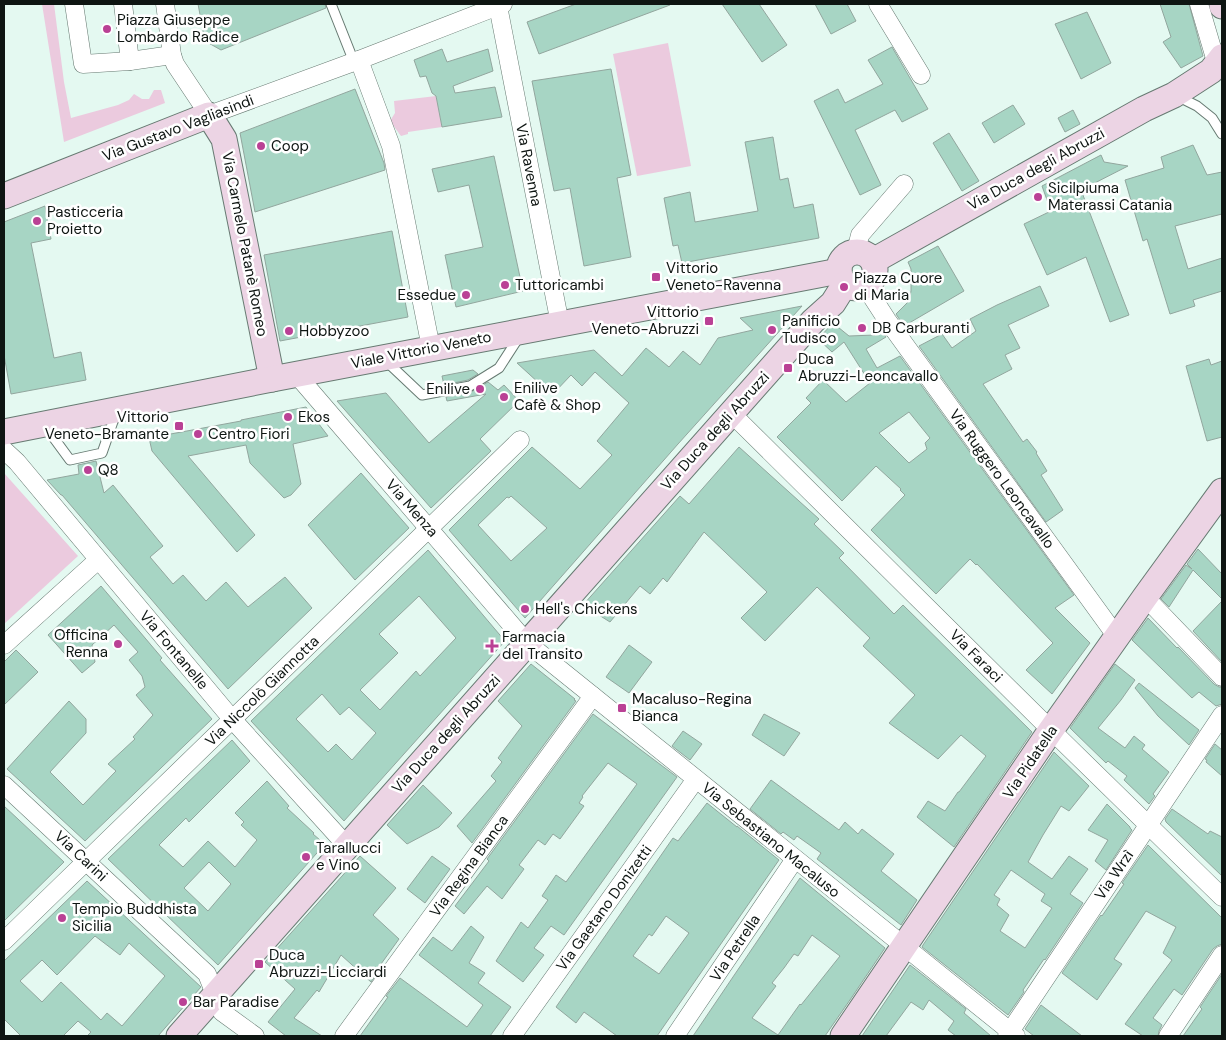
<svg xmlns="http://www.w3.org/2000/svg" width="1226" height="1040" font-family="'DM Sans',sans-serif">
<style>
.green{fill:#ebcade}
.building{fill:#a7d5c4;stroke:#92a69e;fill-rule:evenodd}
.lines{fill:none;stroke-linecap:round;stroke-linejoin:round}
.lane-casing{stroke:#677a72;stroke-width:11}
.street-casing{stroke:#677a72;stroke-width:19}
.secondary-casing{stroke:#677a72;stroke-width:27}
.lane{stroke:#fff;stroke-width:9}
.street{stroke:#fff;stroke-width:18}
.secondary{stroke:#ecd4e4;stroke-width:25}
.poi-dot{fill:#ba4195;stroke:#fff;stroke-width:2}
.labels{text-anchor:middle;stroke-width:5;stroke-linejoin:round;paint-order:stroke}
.poi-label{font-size:15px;fill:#0e1512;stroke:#fff;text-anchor:start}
.street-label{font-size:15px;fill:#0e1512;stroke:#fff}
</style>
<rect width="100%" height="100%" fill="#e4f9f1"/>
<g class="green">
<polygon points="42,4 54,4 64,82 71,118 118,105 129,100 134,94 142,99 149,99 154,90 161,90 165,103 64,142"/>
<polygon points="668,43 691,166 637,176 613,54"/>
<polygon points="436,96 442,127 408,132 408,134 401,136 390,121 395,113 394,101"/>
<polygon points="4,473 78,556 4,624"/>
</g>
<g class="building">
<polygon points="198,4 325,4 326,8 221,50 205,41"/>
<polygon points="576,4 669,4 670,5 539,54 527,22"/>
<polygon points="722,4 759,4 787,45 762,62"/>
<polygon points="815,4 847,4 856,21 831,34"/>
<polygon points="1160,4 1189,4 1203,56 1181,68 1163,42 1171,37"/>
<polygon points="1087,12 1111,63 1081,79 1055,24"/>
<polygon points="892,47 928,109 902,122 895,110 855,130 881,185 860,195 814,101 838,89 845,103 883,84 868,60"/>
<polygon points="442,49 447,62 488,49 493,71 453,86 455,93 495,87 502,117 442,127 436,96 432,93 426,76 420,77 414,60"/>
<polygon points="611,69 631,175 617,178 631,257 584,266 570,188 554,191 532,81"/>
<polygon points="355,89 384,163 385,170 255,212 240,133"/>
<polygon points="1013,105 1025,124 994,143 982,123"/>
<polygon points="1073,110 1080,124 1065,132 1058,118"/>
<polygon points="949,133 979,181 962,191 933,143"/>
<polygon points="773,137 780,180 788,178 794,208 813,204 819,238 682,263 678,245 673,246 664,198 690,192 695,222 758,211 745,142"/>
<polygon points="1193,145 1207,175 1222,172 1222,214 1175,226 1188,269 1222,258 1222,291 1193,300 1195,306 1170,314 1147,239 1143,241 1125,180 1164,168 1161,157"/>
<polygon points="1101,155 1104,162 1128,166 1081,190 1129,315 1110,322 1086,257 1047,275 1024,224 1051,211 1042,186"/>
<polygon points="494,156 523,291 456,307 445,255 483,247 469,185 438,192 432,169"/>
<polygon points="45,206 51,239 31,243 54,358 81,352 86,380 11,394 4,355 4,222"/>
<polygon points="392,231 408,317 280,341 264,255"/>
<polygon points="938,246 964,291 904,326 896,314 909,301 911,291 911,269 908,262"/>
<polygon points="1040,286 1049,306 1008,325 1020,348 1005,355 1012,369 983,384 1023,442 1027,439 1037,452 1036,453 1047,471 1041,475 1063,510 1046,522 919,346 942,334 952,348 976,331 970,319 997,305"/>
<path d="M802,306L678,444L525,618L449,530L532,447L580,489L612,455L597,441L629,403L595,372L582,386L571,375L552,395L517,363L594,350L622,376L646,348L669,367L683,351L700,365L718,338L753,330L740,318ZM511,496L547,528L511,561L478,525L507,497L509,498Z"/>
<path d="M833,323L849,336L875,335L881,329L886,337L866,349L877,368L900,356L1074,595L1055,608L1090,643L1052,694L1026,670L1053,643L977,564L976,565L970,559L936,594L871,530L905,495L900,490L901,489L876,466L842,501L777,437L811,403L806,398L823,380L846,402L870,383L844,342L832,352L818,339ZM909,412L930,438L925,443L927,449L909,463L879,433Z"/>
<polygon points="1209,359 1211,365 1222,361 1222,437 1207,441 1186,366"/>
<polygon points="473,370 478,374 468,380 444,385 442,376"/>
<polygon points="488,382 498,390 504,385 519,401 480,439 491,451 431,508 337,401 386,393 429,443 486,394 447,401 446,397 471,392"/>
<polygon points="306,407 328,436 293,444 301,484 291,495 284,498 250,463 246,445 188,456 255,535 237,552 152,451 149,438 241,421 241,420"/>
<polygon points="739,447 819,519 814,524 844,553 839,558 894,614 903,605 1032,732 954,847 917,817 928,801 945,811 958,792 959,792 986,756 961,735 938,759 889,723 915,695 863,646 870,638 817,587 765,641 741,618 767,592 704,532 667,582 663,578 650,594 640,586 610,622 583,605 680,496 689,504"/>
<polygon points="96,461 104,493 113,485 163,546 150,557 173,584 183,575 206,601 226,582 248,607 285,577 312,608 228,689 62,495 61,495 47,480 79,474 78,465"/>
<polygon points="361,473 409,528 355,580 308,525"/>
<polygon points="1198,549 1222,574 1222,599 1193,570 1169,607 1161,599 1186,565 1192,569 1187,564"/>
<path d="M428,550L505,641L344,821L251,721ZM419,596L456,638L420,676L416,671L380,710L360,690L398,653L379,634ZM322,694L340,715L349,707L376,733L352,760L336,744L328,752L296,719Z"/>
<polygon points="101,586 162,658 160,660 212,719 85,841 7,769 69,701 86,719 86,733 50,772 83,805 116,771 108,764 135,739 133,737 153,715 136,695 145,687 142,676 129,660 138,652 114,625 92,645 95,662 82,673 48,635"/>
<polygon points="1222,601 1222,662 1193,631"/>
<polygon points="1148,618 1177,648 1178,647 1214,684 1219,687 1222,687 1222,704 1216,706 1199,692 1192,698 1132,640"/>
<polygon points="629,645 652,662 629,693 606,677"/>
<polygon points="16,650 38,672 4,705 4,662"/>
<polygon points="531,664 575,699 574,700 576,701 472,843 457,826 496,781 491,776 502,762 498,758 522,726 498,701"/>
<polygon points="1115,664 1135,680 1121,700 1098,728 1125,748 1134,736 1145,745 1142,749 1169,772 1153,794 1155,796 1149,804 1124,780 1127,776 1108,761 1106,763 1070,728"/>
<polygon points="1139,683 1199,730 1189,745 1158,716 1135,688"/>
<polygon points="593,714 677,777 564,935 551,926 534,948 544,955 523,982 496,961 521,922 528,928 548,900 542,896 556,875 566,882 637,784 608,763 582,796 583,797 579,803 584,806 560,839 553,834 545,845 538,840 519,865 524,869 502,899 487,886 464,914 455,906 489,861 487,859"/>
<polygon points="764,714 800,733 784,756 752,735"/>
<polygon points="683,731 702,744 690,760 672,746"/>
<path d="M232,740L250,761L189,822L186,818L159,845L183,867L208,841L235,867L257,840L241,825L244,822L235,813L267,781L289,806L287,808L314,833L313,834L320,840L319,841L324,845L218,965L108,859ZM209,862L231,884L208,911L184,888Z"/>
<polygon points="1215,744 1222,750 1222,776 1206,762 1207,760 1205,759"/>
<path d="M1054,752L1089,786L1069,811L1061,806L1043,835L1028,862L1052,879L1069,856L1088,869L1070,894L1083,903L1045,960L1044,959L1023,990L1024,992L1008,1015L922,947L923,945ZM1011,870L1045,894L1041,901L1052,908L1025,948L1000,931L1009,915L997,905L1000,899L994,895Z"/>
<polygon points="771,780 839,830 845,822 858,834 862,829 894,854 881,871 917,900 901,925 817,859 821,853 797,836 794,840 783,832 781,834 750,809"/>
<polygon points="423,785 452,813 439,827 407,844 387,825"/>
<path d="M707,803L737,827V826L779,860L657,1036H617L584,1012L576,1023L556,1007L673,838L678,841ZM666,916L689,933L659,974L633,956L649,934L652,936Z"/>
<polygon points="1107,804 1130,827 1130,828 1132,830 1106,870 1095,861 1108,840 1088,830"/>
<polygon points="4,806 64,862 4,921"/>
<polygon points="1172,809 1208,834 1210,831 1222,837 1222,876 1166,822 1165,819"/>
<polygon points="1148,845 1222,918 1222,944 1217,946 1213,949 1182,995 1174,989 1153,1018 1162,1025 1159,1031 1158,1036 1143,1036 1125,1024 1172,960 1163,953 1176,927 1146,911 1114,959 1122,964 1097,1000 1062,973 1101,915 1102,916 1124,884 1122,883"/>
<polygon points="360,856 396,888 373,915 399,939 381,964 383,965 371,982 341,955 319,992 317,990 294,1018 322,1036 286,1036 268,1022 295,989 265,962"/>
<polygon points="432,856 450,869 425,903 407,889"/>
<path d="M800,878L885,948L852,997L825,1036H693ZM812,935L840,956L801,1005L800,1004L778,1035L752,1018L776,986L772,983L784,968L794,954L798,956Z"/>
<path d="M87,881L201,987L158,1036H87L91,1032L78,1021L63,1036H21L4,1019V961ZM95,936L120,955L129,943L165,976L122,1026L107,1013L101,1020L61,982L42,1002L20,981L42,960L57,975Z"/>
<polygon points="471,926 484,937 469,963 485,973 478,983 511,1007 490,1036 360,1036 388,997 386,996 400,978 467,1027 483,1005 419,955 433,937 452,951"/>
<polygon points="910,965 966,1009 964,1013 991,1036 956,1036 948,1030 954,1021 929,1000 923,1010 911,1002 886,1036 862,1036"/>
<polygon points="1222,974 1222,1036 1183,1036 1202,1009 1200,1007"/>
<polygon points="1041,1005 1082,1036 1034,1036 1025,1029"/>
</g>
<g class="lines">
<defs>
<g id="lane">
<polyline points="331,4 354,62"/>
<polyline points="1177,96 1197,106 1212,118 1222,134"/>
<polyline points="386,361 422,395 470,386 499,368 519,337"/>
<polyline points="45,426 70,460 102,453 116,413"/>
</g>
<g id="street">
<polyline points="74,4 83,64 130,61 172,55"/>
<polyline points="123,4 130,61"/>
<polyline points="165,4 172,55 175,64 209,115 359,60 503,4"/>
<polyline points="878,4 921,75"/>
<polyline points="1199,4 1217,65"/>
<polyline points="498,6 560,324"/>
<polyline points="359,60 391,146 431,348"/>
<polyline points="856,251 860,235 904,184"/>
<polyline points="865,286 887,320 1117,637"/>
<polyline points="296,374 527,643 1016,1036"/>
<polyline points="731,413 1051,730 1222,897"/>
<polyline points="4,450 17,462 232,719 347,846"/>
<polyline points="1145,597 1222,677"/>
<polyline points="4,645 98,560"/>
<polyline points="4,785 207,974 222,1012 255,1036"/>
<polyline points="4,941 520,440"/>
<polyline points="344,1036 593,696"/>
<polyline points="512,1036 696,779"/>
<polyline points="675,1036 795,859"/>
<polyline points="1007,1036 1222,715"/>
<polyline points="1168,1036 1222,955"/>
</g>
<g id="secondary">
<polyline points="1222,4 1222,6"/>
<polyline points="4,196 209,115 224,139 272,379"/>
<circle cx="857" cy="270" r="18"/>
<polyline points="873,261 1144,109 1174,95 1211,71 1222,57"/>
<polyline points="4,432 272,379 839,271"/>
<polyline points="179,1036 813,321 833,303 845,284"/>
<polyline points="843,1036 1051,730 1145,597 1222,491"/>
</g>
</defs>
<use href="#lane" class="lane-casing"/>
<use href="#street" class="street-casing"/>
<use href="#secondary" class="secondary-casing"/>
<use href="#lane" class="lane"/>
<use href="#street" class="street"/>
<use href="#secondary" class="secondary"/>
</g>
<g class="poi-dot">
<circle cx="107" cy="29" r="5"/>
<circle cx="261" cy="146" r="5"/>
<circle cx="1038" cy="197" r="5"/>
<circle cx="37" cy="221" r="5"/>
<rect x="651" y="272" width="10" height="10" rx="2.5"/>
<circle cx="505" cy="285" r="5"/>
<circle cx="844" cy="287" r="5"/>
<circle cx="466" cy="295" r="5"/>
<rect x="704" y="316" width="10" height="10" rx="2.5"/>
<circle cx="862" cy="328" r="5"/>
<circle cx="772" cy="330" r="5"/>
<circle cx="289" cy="331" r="5"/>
<rect x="783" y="363" width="10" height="10" rx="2.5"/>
<circle cx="480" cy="389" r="5"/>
<circle cx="504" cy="397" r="5"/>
<circle cx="288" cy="417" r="5"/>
<rect x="174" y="421" width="10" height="10" rx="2.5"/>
<circle cx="198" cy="434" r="5"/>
<circle cx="88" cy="470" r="5"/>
<circle cx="525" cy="609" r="5"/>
<circle cx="118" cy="644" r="5"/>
<path d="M489.5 638.5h5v5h5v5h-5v5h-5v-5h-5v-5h5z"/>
<rect x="617" y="703" width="10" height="10" rx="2.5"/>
<circle cx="306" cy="857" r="5"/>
<circle cx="62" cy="918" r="5"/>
<rect x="254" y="959" width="10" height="10" rx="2.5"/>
<circle cx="183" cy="1002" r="5"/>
</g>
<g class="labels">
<g class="poi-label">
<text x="117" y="25">Piazza Giuseppe<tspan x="117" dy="17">Lombardo Radice</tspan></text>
<text x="271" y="151">Coop</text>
<text x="1048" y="193">Sicilpiuma<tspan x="1048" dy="17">Materassi Catania</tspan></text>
<text x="47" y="217">Pasticceria<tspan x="47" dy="17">Proietto</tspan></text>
<text x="666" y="273">Vittorio<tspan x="666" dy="17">Veneto-Ravenna</tspan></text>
<text x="854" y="283">Piazza Cuore<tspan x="854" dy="17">di Maria</tspan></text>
<text x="515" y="290">Tuttoricambi</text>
<text x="456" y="300" text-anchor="end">Essedue</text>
<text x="699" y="317" text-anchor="end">Vittorio<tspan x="699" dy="17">Veneto-Abruzzi</tspan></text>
<text x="782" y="326">Panificio<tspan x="782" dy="17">Tudisco</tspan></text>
<text x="872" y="333">DB Carburanti</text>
<text x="299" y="336">Hobbyzoo</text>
<text x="798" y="364">Duca<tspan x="798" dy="17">Abruzzi-Leoncavallo</tspan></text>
<text x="514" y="393">Enilive<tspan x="514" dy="17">Cafè &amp; Shop</tspan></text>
<text x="470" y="394" text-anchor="end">Enilive</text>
<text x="169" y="422" text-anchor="end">Vittorio<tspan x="169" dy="17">Veneto-Bramante</tspan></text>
<text x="298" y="422">Ekos</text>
<text x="208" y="439">Centro Fiori</text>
<text x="98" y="475">Q8</text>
<text x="535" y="614">Hell's Chickens</text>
<text x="108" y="640" text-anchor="end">Officina<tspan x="108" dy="17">Renna</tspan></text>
<text x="502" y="642">Farmacia<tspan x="502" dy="17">del Transito</tspan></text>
<text x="632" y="704">Macaluso-Regina<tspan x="632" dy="17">Bianca</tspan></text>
<text x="316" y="853">Tarallucci<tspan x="316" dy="17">e Vino</tspan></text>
<text x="72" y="914">Tempio Buddhista<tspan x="72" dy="17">Sicilia</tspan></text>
<text x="269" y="960">Duca<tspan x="269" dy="17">Abruzzi-Licciardi</tspan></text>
<text x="193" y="1007">Bar Paradise</text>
</g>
<g class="street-label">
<text transform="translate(178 128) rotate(-21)" y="5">Via Gustavo Vagliasindi</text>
<text transform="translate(529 165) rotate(79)" y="5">Via Ravenna</text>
<text transform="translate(1036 169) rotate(-29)" y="5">Via Duca degli Abruzzi</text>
<text transform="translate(245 244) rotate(79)" y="5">Via Carmelo Patanè Romeo</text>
<text transform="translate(421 350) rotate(-11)" y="5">Viale Vittorio Veneto</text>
<text transform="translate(715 431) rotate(-48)" y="5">Via Duca degli Abruzzi</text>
<text transform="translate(1002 479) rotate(54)" y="5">Via Ruggero Leoncavallo</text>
<text transform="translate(412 508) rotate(49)" y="5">Via Menza</text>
<text transform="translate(174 650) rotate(50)" y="5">Via Fontanelle</text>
<text transform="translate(976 656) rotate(45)" y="5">Via Faraci</text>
<text transform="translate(262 691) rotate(-44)" y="5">Via Niccolò Giannotta</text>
<text transform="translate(446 734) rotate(-48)" y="5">Via Duca degli Abruzzi</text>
<text transform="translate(1030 762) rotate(-56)" y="5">Via Pidatella</text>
<text transform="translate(771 840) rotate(39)" y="5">Via Sebastiano Macaluso</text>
<text transform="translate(81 856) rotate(43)" y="5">Via Carini</text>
<text transform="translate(469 866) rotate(-54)" y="5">Via Regina Bianca</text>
<text transform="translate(1114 875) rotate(-56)" y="5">Via Wrzì</text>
<text transform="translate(604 908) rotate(-54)" y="5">Via Gaetano Donizetti</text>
<text transform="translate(735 948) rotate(-56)" y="5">Via Petrella</text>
</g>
</g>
<rect width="1226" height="1040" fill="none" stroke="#0e1512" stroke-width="10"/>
</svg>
